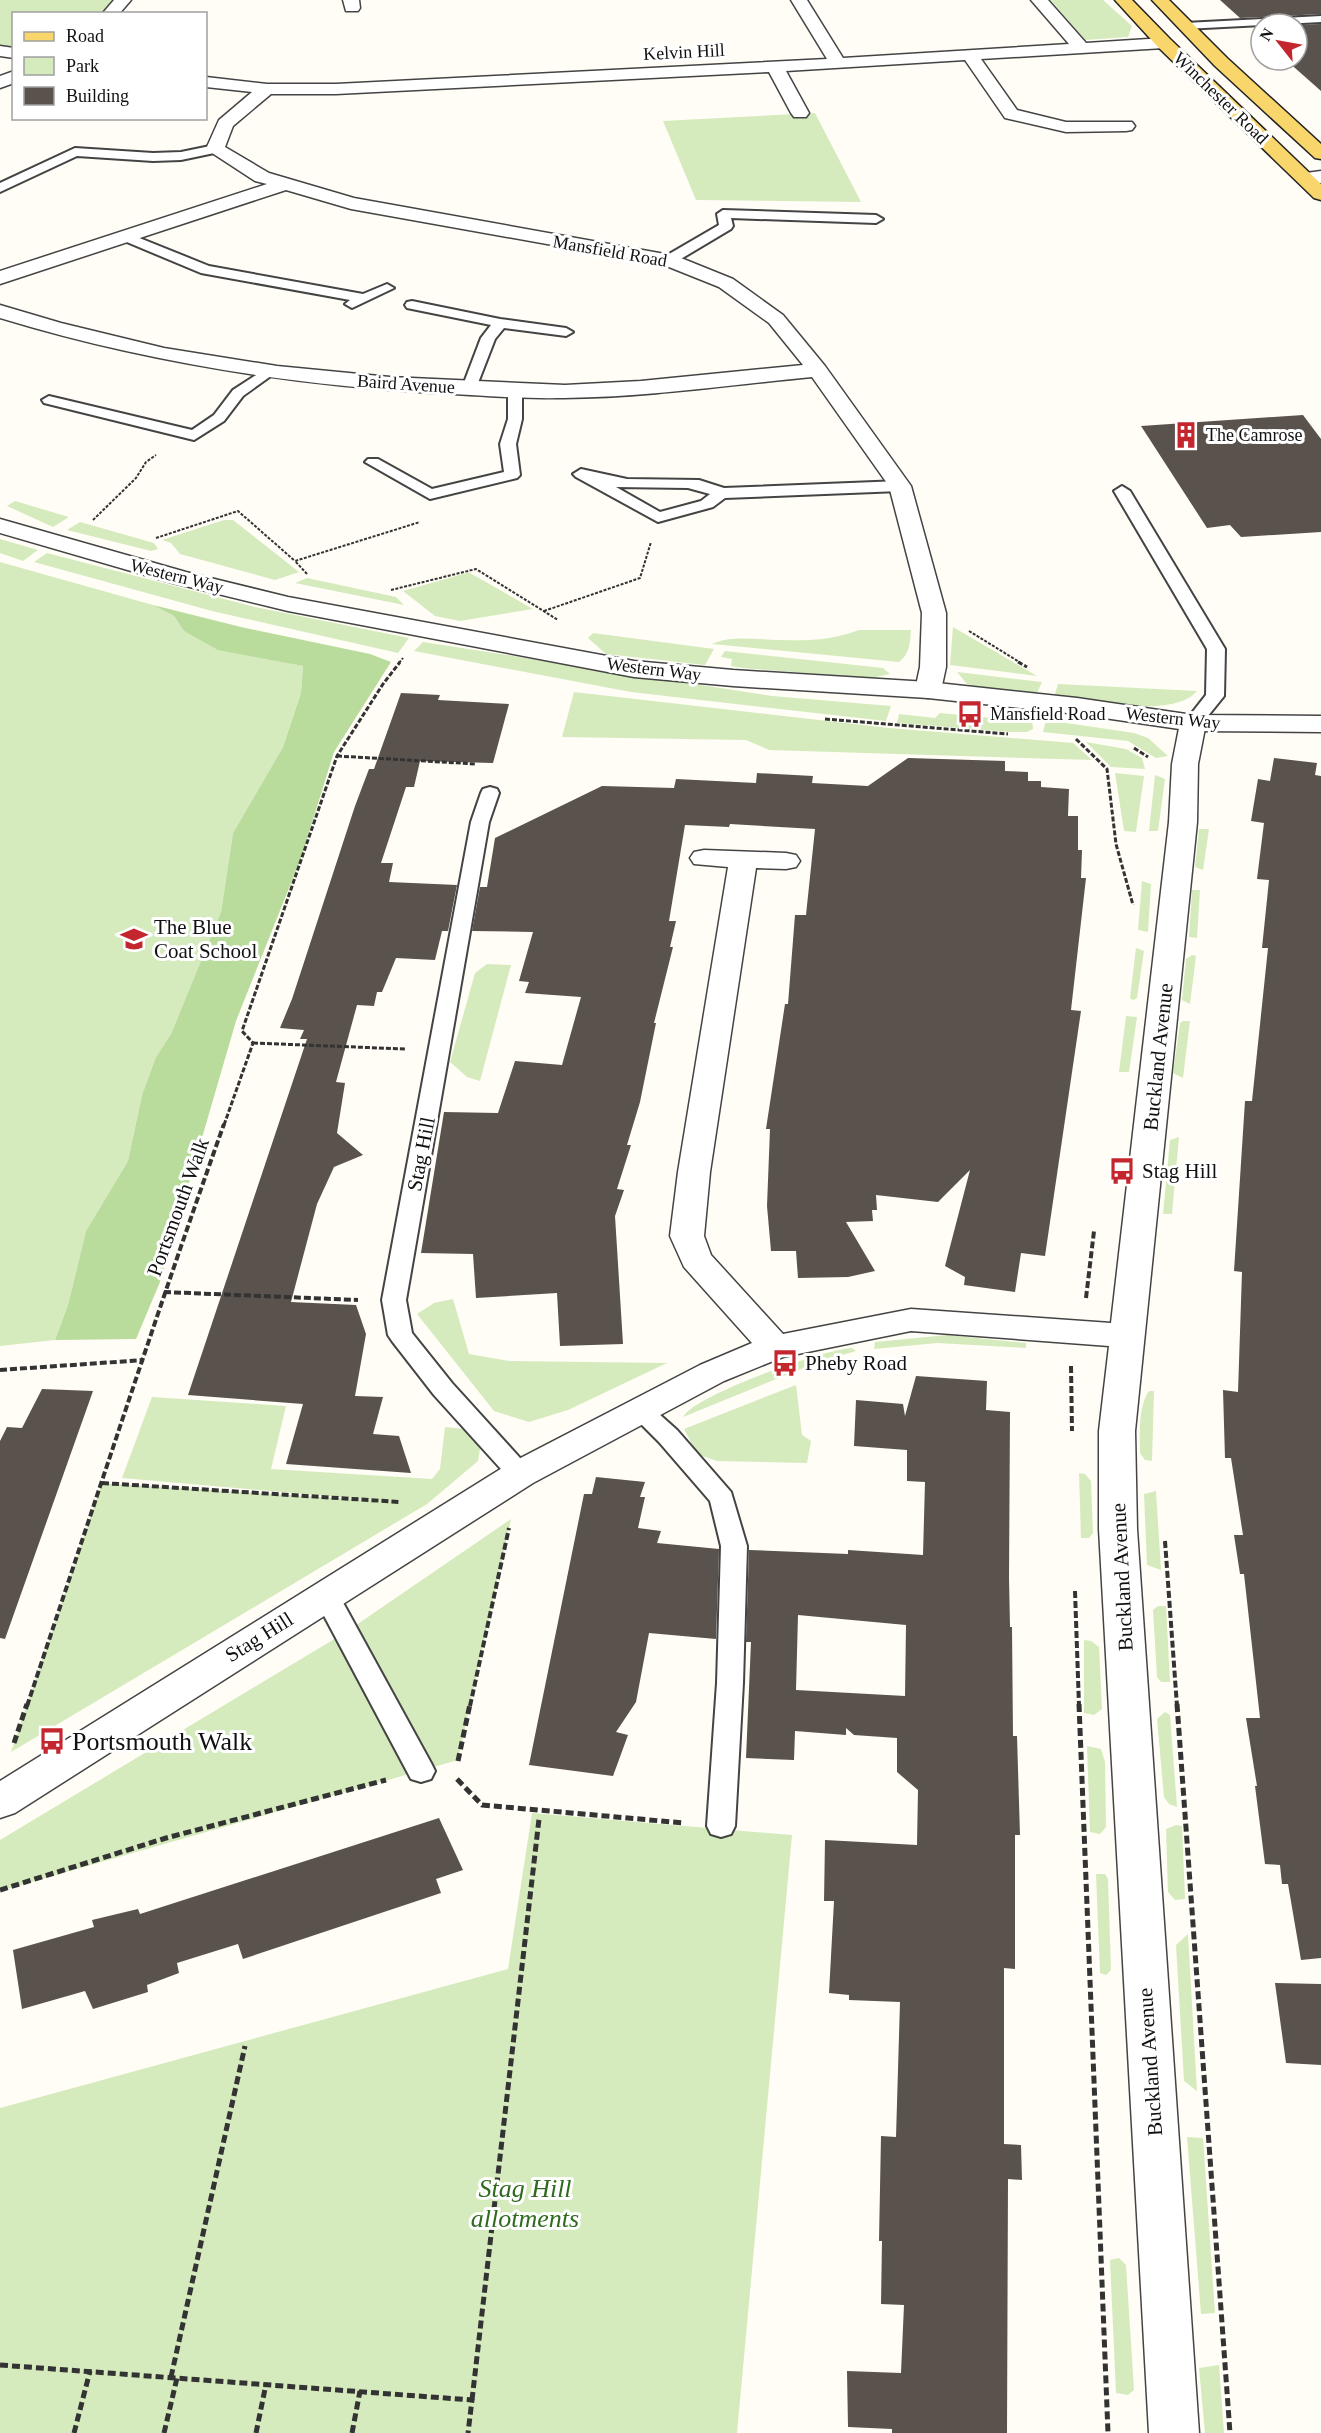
<svg xmlns="http://www.w3.org/2000/svg" width="1321" height="2433" font-family="'Times New Roman',serif">
<style>
.green{fill:#d5ebbd}
.forest{fill:#b9dc9c}
.building{fill:#5a524d;fill-rule:evenodd}
.lines{fill:none;stroke-linecap:round;stroke-linejoin:round}
.service-casing{stroke:#444;stroke-width:4}
.minor-casing{stroke:#444;stroke-width:3}
.tertiary-casing{stroke:#444;stroke-width:3}
.primary-casing{stroke:#222;stroke-width:3}
.path-far3{stroke:#333;stroke-width:2;stroke-dasharray:3 1.5;stroke-linecap:butt}
.path-far2{stroke:#333;stroke-width:3;stroke-dasharray:5 2;stroke-linecap:butt}
.path-far1{stroke:#333;stroke-width:4;stroke-dasharray:7 3;stroke-linecap:butt}
.path{stroke:#333;stroke-width:5;stroke-dasharray:8 4;stroke-linecap:butt}
.service{fill:#fff;fill-rule:evenodd}
.minor{fill:#fff;fill-rule:evenodd}
.tertiary{fill:#fff;fill-rule:evenodd}
.primary{fill:#f9d66b;fill-rule:evenodd}
.labels{text-anchor:middle;stroke-width:6;stroke-linejoin:round;paint-order:stroke}
.far-street-label{font-size:18px;fill:#111;stroke:#fff}
.far-poi-label{font-size:18px;fill:#111;stroke:#fff;text-anchor:start}
.poi-label{font-size:21px;fill:#111;stroke:#fff;text-anchor:start}
.street-label{font-size:21px;fill:#111;stroke:#fff}
.near-poi-label{font-size:26px;fill:#111;stroke:#fff;text-anchor:start}
.near-park-label{font-size:26px;font-style:italic;fill:#2f6b1f;stroke:#fff}
</style>
<rect width="100%" height="100%" fill="#fffdf5"/>
<g class="green">
<polygon points="0,0 113,0 102,13 14,14 13,49 0,47"/>
<polygon points="1051,0 1103,0 1132,26 1128,37 1085,40"/>
<polygon points="815,113 861,202 696,200 663,121"/>
<polygon points="15,501 69,517 53,527 7,506"/>
<polygon points="224,520 233,520 299,572 275,580 180,554 171,543 162,540"/>
<polygon points="80,522 154,543 158,549 151,551 67,530"/>
<polygon points="0,539 38,550 23,561 0,553"/>
<polygon points="47,553 255,607 409,638 398,653 212,611 34,562"/>
<polygon points="0,562 153,605 174,616 184,631 274,660 303,666 301,693 283,747 233,833 221,912 171,1034 156,1057 142,1095 128,1161 86,1231 68,1305 55,1340 0,1346"/>
<polygon points="470,572 470,573 533,609 460,621 435,616 403,591"/>
<polygon points="307,578 396,597 404,605 295,583"/>
<polygon points="953,627 1037,676 950,665"/>
<path d="M859,630H911C910,642 910,654 899,662L712,644C732,635 760,640 781,640C809,641 833,640 859,630Z"/>
<polygon points="593,633 714,649 705,665 606,654 588,638"/>
<polygon points="423,642 772,696 891,706 886,721 631,692 414,651"/>
<polygon points="725,651 883,668 890,674 871,678 743,668 731,666 732,659 721,657"/>
<polygon points="957,672 1042,682 1036,695 995,692 967,684"/>
<path d="M1058,684L1197,691C1175,719 1086,701 1054,697Z"/>
<polygon points="574,692 889,728 1073,743 1092,760 769,750 746,740 562,737"/>
<polygon points="940,713 1022,721 1032,720 1033,729 1027,732 1010,732 897,723 899,714 935,718"/>
<polygon points="1046,720 1134,733 1148,738 1168,756 1156,758 1128,741 1043,732"/>
<polygon points="1086,742 1126,749 1142,758 1145,769 1111,767"/>
<polygon points="1115,773 1144,776 1136,832 1124,831"/>
<polygon points="1155,775 1165,779 1158,831 1149,831"/>
<polygon points="1199,829 1209,829 1203,870 1195,867"/>
<polygon points="1142,881 1151,884 1148,932 1138,930"/>
<polygon points="1192,890 1200,890 1197,938 1189,937"/>
<polygon points="1136,948 1144,951 1137,998 1133,1000 1130,998"/>
<polygon points="1192,955 1196,956 1190,1004 1182,1000 1186,959"/>
<polygon points="487,964 511,965 480,1081 467,1077 450,1062 475,973"/>
<polygon points="1126,1016 1137,1017 1129,1072 1119,1072"/>
<polygon points="1183,1021 1190,1021 1183,1078 1173,1073 1180,1023"/>
<polygon points="1179,1137 1172,1214 1163,1214 1170,1140"/>
<polygon points="453,1299 469,1354 509,1361 667,1363 568,1410 529,1422 494,1411 417,1314 434,1303"/>
<polygon points="947,1335 1026,1343 1026,1348 937,1343 874,1349 875,1342"/>
<path d="M852,1348L856,1351L818,1362L683,1417C694,1395 825,1349 852,1348Z"/>
<polygon points="796,1385 802,1435 811,1441 807,1463 717,1461 697,1454 684,1429"/>
<path d="M1149,1391H1154L1152,1461L1145,1460L1140,1453C1140,1434 1138,1407 1149,1391Z"/>
<polygon points="152,1397 286,1406 271,1469 432,1479 440,1469 445,1427 483,1431 478,1461 427,1504 11,1752 102,1483 385,1501 122,1478"/>
<polygon points="1079,1473 1085,1474 1091,1481 1093,1533 1089,1538 1081,1538"/>
<polygon points="1156,1491 1161,1570 1147,1565 1144,1494"/>
<polygon points="511,1519 458,1760 0,1891 0,1840 346,1632"/>
<polygon points="1158,1606 1166,1606 1170,1682 1161,1682 1157,1677 1153,1610"/>
<polygon points="1084,1640 1091,1641 1099,1647 1102,1709 1094,1715 1084,1713"/>
<polygon points="1165,1712 1170,1715 1177,1807 1169,1804 1164,1797 1157,1719"/>
<polygon points="1087,1746 1101,1749 1105,1762 1106,1827 1100,1834 1090,1832"/>
<polygon points="532,1813 792,1835 737,2433 0,2433 0,2108 508,1969"/>
<polygon points="1176,1825 1182,1826 1185,1899 1175,1900 1168,1892 1166,1829"/>
<polygon points="1096,1874 1105,1874 1108,1879 1111,1970 1106,1975 1100,1973"/>
<polygon points="1188,1934 1197,2091 1184,2081 1176,1945"/>
<polygon points="1187,2137 1203,2138 1215,2313 1201,2314"/>
<polygon points="1119,2258 1126,2265 1134,2390 1128,2395 1116,2393 1110,2260"/>
<polygon points="1219,2365 1224,2433 1205,2433 1199,2368"/>
</g>
<polygon class="forest" points="153,605 241,627 370,654 391,662 334,752 301,858 236,1021 160,1282 136,1339 55,1340 68,1305 86,1231 128,1161 142,1095 156,1057 171,1034 221,912 233,833 283,747 301,693 303,666 218,650 184,631 174,616"/>
<g class="building">
<polygon points="1220,0 1321,0 1321,14 1240,18"/>
<polygon points="1321,24 1321,91 1286,60 1297,60 1297,25"/>
<polygon points="1303,415 1321,439 1321,532 1241,537 1230,525 1207,528 1141,426"/>
<polygon points="401,693 440,695 438,700 509,704 493,763 420,761 414,787 406,787 381,863 393,863 389,882 457,885 448,931 442,931 435,960 396,958 382,992 377,992 374,1006 357,1005 336,1082 345,1083 337,1133 363,1155 334,1167 317,1204 291,1302 356,1305 366,1334 355,1396 383,1397 373,1434 399,1436 411,1473 286,1464 303,1404 188,1395 307,1039 300,1039 304,1030 280,1028 292,999 355,806 369,769 374,769"/>
<polygon points="908,758 1005,761 1005,771 1028,772 1028,781 1041,781 1041,787 1069,789 1068,816 1078,816 1078,850 1082,850 1081,878 1086,878 1071,1010 1081,1011 1045,1256 1021,1253 1015,1292 964,1285 965,1277 945,1266 970,1170 938,1202 876,1195 877,1210 872,1210 873,1221 846,1222 875,1271 848,1277 798,1278 796,1251 771,1251 767,1206 770,1129 766,1129 785,1004 788,1004 795,915 806,915 815,829 730,824 729,827 685,825 669,921 676,921 670,947 673,947 654,1023 656,1023 640,1102 627,1145 631,1145 617,1189 624,1190 615,1216 623,1344 560,1346 557,1293 476,1298 473,1254 421,1253 444,1112 498,1113 515,1061 562,1065 581,997 525,993 529,982 519,981 533,932 472,931 480,887 487,887 495,838 602,786 674,788 676,779 756,783 757,773 813,776 812,783 868,786"/>
<polygon points="1274,758 1317,763 1315,775 1321,776 1321,1958 1301,1960 1288,1884 1282,1884 1280,1865 1265,1864 1255,1786 1257,1786 1246,1718 1260,1718 1244,1574 1240,1574 1234,1535 1243,1535 1231,1458 1225,1458 1223,1390 1238,1392 1242,1272 1234,1271 1245,1101 1252,1101 1268,948 1262,948 1269,880 1257,879 1264,823 1251,821 1258,779 1270,781"/>
<path d="M916,1376L987,1381L986,1410L1010,1412L1009,1578L1010,1627H1012L1013,1736H1017L1020,1835H1015V1969L1004,1968V2144L1021,2145L1022,2180L1008,2179L1007,2433H892V2429L848,2427L847,2371L901,2373L904,2305L881,2304L882,2241H879L881,2136L896,2137L900,2002L849,2000V1995L829,1993L834,1901H824L825,1840L917,1845L918,1790L897,1772V1738L854,1735L846,1728V1735L795,1731L794,1760L746,1758L751,1642H746L749,1550L848,1554V1550L923,1555L925,1482L907,1481V1450L854,1446L856,1400L903,1404L905,1416ZM798,1615L906,1625L905,1696L796,1690Z"/>
<polygon points="42,1389 93,1391 5,1639 0,1638 0,1441 7,1427 22,1428"/>
<polygon points="596,1477 645,1482 640,1497 645,1497 638,1528 661,1531 657,1543 719,1549 716,1639 649,1633 636,1702 616,1732 628,1735 613,1776 529,1765 584,1494 592,1494"/>
<polygon points="439,1818 463,1870 436,1879 441,1893 243,1959 238,1944 177,1963 179,1973 147,1985 148,1992 93,2009 85,1991 22,2009 13,1950 94,1927 92,1920 138,1909 140,1914"/>
<polygon points="1275,1983 1321,1984 1321,2065 1286,2063"/>
</g>
<g class="lines">
<defs>
<g id="service">
<polygon points="1321,16 1321,22 1185,29 1179,26 1185,23"/>
<polygon points="215,145 221,149 219,152 181,160 153,161 77,156 0,192 0,183 75,148 153,153 181,152"/>
<polygon points="723,210 876,215 883,219 876,223 731,218 733,226 731,229 674,263 664,263 662,260 664,257 719,225 717,214"/>
<polygon points="127,233 209,266 363,294 387,284 394,288 352,308 345,304 350,300 201,273 122,240 120,237 122,234"/>
<polygon points="412,301 500,319 566,328 573,332 566,336 504,328 495,339 476,388 469,392 462,388 481,338 491,325 407,308 405,305 407,302"/>
<polygon points="270,366 275,367 277,370 275,373 243,396 224,421 194,440 44,403 42,400 49,396 192,430 214,415 233,390"/>
<polygon points="515,387 522,391 522,419 516,444 520,475 517,478 430,499 365,462 368,459 378,459 432,489 504,472 500,444 508,419 508,391"/>
<path d="M581,469L627,479L699,480L724,488L900,481L908,486L900,491L725,498L713,507L658,522L576,477L573,474ZM616,487L688,488L710,494L701,501L660,512Z"/>
<polygon points="1122,486 1130,491 1225,649 1224,696 1199,727 1187,727 1184,723 1206,695 1207,649 1114,491"/>
<polygon points="490,787 497,789 499,793 489,822 406,1300 412,1333 452,1383 529,1468 532,1474 529,1480 520,1483 511,1480 434,1395 392,1341 388,1335 382,1300 471,822 481,793 483,789"/>
<polygon points="640,1403 649,1405 677,1430 731,1492 747,1546 743,1683 735,1826 731,1834 721,1837 711,1834 707,1826 717,1683 721,1546 710,1501 659,1442 628,1411 631,1405"/>
<polygon points="326,1585 335,1588 431,1763 435,1771 431,1779 421,1782 411,1779 313,1595 317,1588"/>
</g>
<g id="minor">
<polygon points="114,0 131,0 119,14 102,14"/>
<polygon points="343,0 359,0 360,8 358,11 346,11"/>
<path d="M791,0H807L843,58L1069,44L1031,0H1048L1086,43L1164,38L1172,43L1164,48L981,59L1017,110L1066,122H1132L1135,126L1132,130L1126,131L1066,132L1005,118L965,60L786,71L809,113L806,117H794L791,113L769,72L336,94H271L233,126L225,147L269,173L354,198L676,256L733,279L783,315L825,366L911,486L946,613V667L941,690L937,695L928,698L919,695L915,690L920,667L922,613L889,486L812,377C730,385 647,397 564,398C520,399 476,395 432,393C285,384 141,361 0,318V305L61,323L164,348L277,366L390,377L565,385L641,381L803,365L769,323L719,287L664,265L351,209L286,190L0,284V271L267,184L255,181L206,149L219,120L252,92L206,87V77L267,84H336L827,59Z"/>
<polygon points="0,46 14,48 14,58 0,56"/>
<polygon points="14,71 14,83 0,88 0,76"/>
<polygon points="1321,171 1321,183 1298,182 1296,178 1298,174"/>
<polygon points="1193,715 1202,717 1206,723 1198,764 1197,822 1135,1431 1137,1529 1199,2433 1149,2433 1099,1529 1099,1431 1109,1346 911,1331 783,1357 724,1381 533,1483 15,1813 0,1818 0,1781 507,1465 700,1365 752,1343 684,1267 670,1236 678,1172 728,867 694,864 690,858 694,852 704,850 786,853 796,855 800,861 796,867 786,869 756,868 710,1172 704,1236 711,1255 783,1334 911,1309 1111,1323 1169,822 1172,764 1180,723 1184,717"/>
</g>
<polygon id="tertiary" points="0,519 186,572 288,597 634,661 733,670 928,682 1077,698 1193,715 1321,716 1321,732 1193,731 1077,714 928,698 733,686 634,677 288,611 169,582 0,533"/>
<g id="primary">
<polygon points="1115,0 1132,0 1170,39 1321,184 1321,200 1314,198 1158,47"/>
<polygon points="1152,0 1169,0 1227,58 1321,144 1321,159 1315,158 1215,66"/>
</g>
</defs>
<use href="#service" class="service-casing"/>
<use href="#minor" class="minor-casing"/>
<use href="#tertiary" class="tertiary-casing"/>
<use href="#primary" class="primary-casing"/>
<g class="path-far3">
<polyline points="93,520 136,478 146,462 156,455"/>
<polyline points="156,538 238,511 295,561"/>
<polyline points="307,574 295,561 420,522"/>
<polyline points="391,590 476,569 558,620"/>
<polyline points="544,611 640,578 651,542"/>
<polyline points="969,631 1021,663"/>
<polyline points="399,663 403,658"/>
</g>
<g class="path-far2">
<polyline points="1018,662 1027,667"/>
<polyline points="825,719 1008,734"/>
<polyline points="1076,739 1107,769 1116,844 1133,905"/>
<polyline points="1134,748 1148,757"/>
<polyline points="337,756 476,764"/>
<polyline points="253,1043 405,1049"/>
<polyline points="224,1125 253,1043 242,1031 337,756 383,684 400,662"/>
</g>
<g class="path-far1">
<polyline points="164,1292 358,1300"/>
<polyline points="1086,1298 1094,1231"/>
<polyline points="1071,1366 1072,1431"/>
<polyline points="0,1370 144,1360"/>
<polyline points="102,1483 400,1502"/>
<polyline points="1165,1541 1177,1706"/>
<polyline points="1075,1591 1079,1706"/>
<path d="M27,1706C92,1512 155,1317 224,1124"/>
<polyline points="470,1706 509,1528"/>
</g>
<g class="path">
<polyline points="1079,1704 1108,2433"/>
<polyline points="1177,1704 1230,2433"/>
<polyline points="14,1743 27,1704"/>
<polyline points="458,1761 470,1704"/>
<polyline points="457,1779 482,1805 684,1823"/>
<polyline points="0,1890 166,1838 386,1780"/>
<polyline points="0,2365 472,2400 468,2433"/>
<polyline points="171,2377 245,2046"/>
<polyline points="472,2400 539,1819"/>
<polyline points="74,2433 90,2371"/>
<polyline points="164,2433 177,2378"/>
<polyline points="256,2433 266,2384"/>
<polyline points="352,2433 360,2391"/>
</g>
<use href="#service" class="service"/>
<use href="#minor" class="minor"/>
<use href="#tertiary" class="tertiary"/>
<use href="#primary" class="primary"/>
</g>
<defs>
<symbol id="building-bare" viewBox="-9 -9 18 18"><path d="M-4-6H4V6H1V3H-1V6H-4ZM-2.5-4.3h1.7v1.8h-1.7ZM.8-4.3h1.7v1.8H.8ZM-2.5-1h1.7V.8h-1.7ZM.8-1h1.7V.8H.8Z" fill="#c4262e" stroke="#fff" stroke-width="2.5" paint-order="stroke"/></symbol>
<symbol id="bus-bare" viewBox="-9 -9 18 18"><path d="M-5-6H5V4H4V6H2V4H-2V6H-4V4H-5ZM-3.5-4V0h7V-4ZM-3.5 1.2v1.5H-2V1.2ZM2 1.2v1.5H3.5V1.2Z" fill="#c4262e" stroke="#fff" stroke-width="2.5" paint-order="stroke"/></symbol>
<symbol id="school-bare" viewBox="-9 -9 18 18"><path d="M0-5L7-2L0 1L-7-2ZM-4 1L0 2.5L4 1V4Q0 6-4 4Z" fill="#c4262e" stroke="#fff" stroke-width="2.5" paint-order="stroke"/></symbol>
</defs>
<g fill-rule="evenodd">
<use href="#building-bare" x="1167" y="416" width="38" height="38"/>
<use href="#bus-bare" x="951" y="695" width="38" height="38"/>
<use href="#school-bare" x="115" y="920" width="38" height="38"/>
<use href="#bus-bare" x="1103" y="1152" width="38" height="38"/>
<use href="#bus-bare" x="766" y="1344" width="38" height="38"/>
<use href="#bus-bare" x="33" y="1722" width="38" height="38"/>
</g>
<g class="labels">
<g class="far-street-label">
<text transform="translate(684 52) rotate(-3)" y="6">Kelvin Hill</text>
<text transform="translate(1221 98) rotate(44)" y="6">Winchester Road</text>
<text transform="translate(610 251) rotate(10)" y="6">Mansfield Road</text>
<text transform="translate(406 384) rotate(4)" y="6">Baird Avenue</text>
<text transform="translate(177 576) rotate(14)" y="6">Western Way</text>
<text transform="translate(654 669) rotate(7)" y="6">Western Way</text>
<text transform="translate(1173 718) rotate(6)" y="6">Western Way</text>
</g>
<g class="far-poi-label">
<text x="1206" y="441">The Camrose</text>
<text x="990" y="720">Mansfield Road</text>
</g>
<g class="poi-label">
<text x="154" y="934">The Blue<tspan x="154" dy="24">Coat School</tspan></text>
<text x="1142" y="1178">Stag Hill</text>
<text x="805" y="1370">Pheby Road</text>
</g>
<g class="street-label">
<text transform="translate(1158 1057) rotate(-84)" y="7">Buckland Avenue</text>
<text transform="translate(421 1154) rotate(-79)" y="7">Stag Hill</text>
<text transform="translate(178 1207) rotate(-70)" y="7">Portsmouth Walk</text>
<text transform="translate(1122 1577) rotate(-93)" y="7">Buckland Avenue</text>
<text transform="translate(259 1637) rotate(-32)" y="7">Stag Hill</text>
<text transform="translate(1150 2062) rotate(-94)" y="7">Buckland Avenue</text>
</g>
<g class="near-poi-label">
<text x="72" y="1750">Portsmouth Walk</text>
</g>
<g class="near-park-label">
<text x="525" y="2197">Stag Hill<tspan x="525" dy="30">allotments</tspan></text>
</g>
</g>
<rect x="12" y="12" width="195" height="108" fill="#ffffff" stroke="#a0a0a0" stroke-width="1.5"/>
<rect x="24" y="32" width="30" height="9" fill="#f9d66b" stroke="#a0a0a0" stroke-width="1.5"/>
<text x="66" y="42" font-size="18" fill="#111111">Road</text>
<rect x="24" y="57" width="30" height="18" fill="#d5ebbd" stroke="#a0a0a0" stroke-width="1.5"/>
<text x="66" y="72" font-size="18" fill="#111111">Park</text>
<rect x="24" y="87" width="30" height="18" fill="#5a524d" stroke="#a0a0a0" stroke-width="1.5"/>
<text x="66" y="102" font-size="18" fill="#111111">Building</text>
<g transform="translate(1279 42) rotate(301)"><circle r="28" fill="#ffffff" stroke="#a0a0a0" stroke-width="1.5"/>
<path d="M0-4.5L10 22L0 15L-10 22Z" fill="#c4262e"/>
<text y="-9" font-size="16" font-weight="bold" text-anchor="middle" fill="#111111">N</text>
</g>
</svg>
